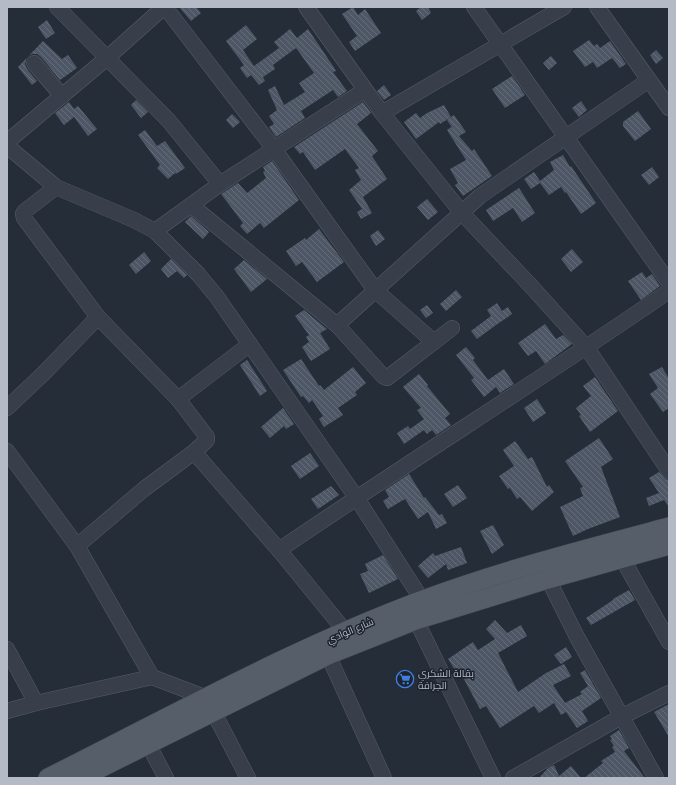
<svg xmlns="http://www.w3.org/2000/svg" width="676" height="785" font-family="Quicksand,Cairo,sans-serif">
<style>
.building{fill:url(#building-back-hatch)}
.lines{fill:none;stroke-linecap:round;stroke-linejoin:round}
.minor-casing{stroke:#565d68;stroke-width:16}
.major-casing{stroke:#414853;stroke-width:20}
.minor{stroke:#383f4a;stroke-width:15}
.major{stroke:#565e6a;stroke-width:19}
.labels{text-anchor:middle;stroke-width:3;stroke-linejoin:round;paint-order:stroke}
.street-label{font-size:10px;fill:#b4bac6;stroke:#1d242f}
.poi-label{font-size:10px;fill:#b4bac6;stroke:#1d242f;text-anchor:start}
</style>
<defs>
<pattern id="building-back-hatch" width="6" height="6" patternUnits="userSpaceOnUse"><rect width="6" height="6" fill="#4e5765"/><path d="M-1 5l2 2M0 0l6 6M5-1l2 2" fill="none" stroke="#656d7a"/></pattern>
</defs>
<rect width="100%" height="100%" fill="#252d39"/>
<g class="building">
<polygon points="179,7 196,7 201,13 191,21"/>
<polygon points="353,7 358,15 365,9 381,33 355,51 349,42 357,36 342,14"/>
<polygon points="421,7 428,7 431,13 422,20 416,11"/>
<polygon points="47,20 55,33 46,39 38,27"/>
<polygon points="246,25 257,39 243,50 254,66 279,48 274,42 290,29 297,38 308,29 335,69 336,71 333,72 347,91 338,97 333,90 301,111 305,118 276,137 269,127 274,124 269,116 277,110 268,90 275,86 284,105 305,92 299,83 314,73 296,48 273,65 275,69 263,77 265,81 259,85 251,75 247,78 240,68 244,65 226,41"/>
<polygon points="589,40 594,46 597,44 600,48 610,41 626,64 620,68 612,58 597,68 593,62 585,67 573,51"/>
<polygon points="43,41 62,59 68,55 77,68 60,80 41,57 37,54 32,54 28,56 26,60 25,64 27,69 37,81 32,85 18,67"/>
<polygon points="656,50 663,58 656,64 650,55"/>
<polygon points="551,56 557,63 549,70 543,63"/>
<polygon points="512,76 525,95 505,108 492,89"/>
<polygon points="384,85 391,95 384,100 377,91"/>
<polygon points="136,100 148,112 141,118 131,105"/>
<polygon points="581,101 587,110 579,117 572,108"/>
<polygon points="69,102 74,109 78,106 97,129 88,136 74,117 64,125 55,113"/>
<polygon points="363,102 371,113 357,124 378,151 372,156 387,179 363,197 372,213 361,219 357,212 362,209 349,190 361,180 355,170 359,168 345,149 315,170 303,152 300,154 294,147"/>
<polygon points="444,105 451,117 440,124 439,122 416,139 404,122 416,113 420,118 427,113"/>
<polygon points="638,111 651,129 635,141 623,126 623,122"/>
<polygon points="232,114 240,122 233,128 226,120"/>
<polygon points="454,115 466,132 459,136 472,151 474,149 492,176 463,196 455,185 458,183 450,169 466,160 447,130 451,127 453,129 447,120"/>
<polygon points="145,130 157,146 165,141 185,168 176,174 175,173 168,179 157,168 160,165 138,135"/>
<polygon points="563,155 570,167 571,166 596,203 581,214 566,192 565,193 561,187 549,195 540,183 531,189 524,179 534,172 540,181 554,170 550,162"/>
<polygon points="272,161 299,200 264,228 260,223 247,234 240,226 243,223 221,194 238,183 247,193 266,178 263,172 265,171 263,167"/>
<polygon points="652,167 659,177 649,185 641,175"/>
<polygon points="519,188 535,213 522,222 513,208 493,221 486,210"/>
<polygon points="427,199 438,212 428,220 417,207"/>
<polygon points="191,216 209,232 203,239 185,222"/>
<polygon points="319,229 344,262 317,282 302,262 296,266 286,251 305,238 306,240"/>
<polygon points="378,230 385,239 376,246 370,236"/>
<polygon points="572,249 583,262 571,272 561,259"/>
<polygon points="144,252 151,261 136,274 129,265"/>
<polygon points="171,259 187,275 184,278 177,271 168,278 161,269"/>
<polygon points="244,260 267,279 251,292 234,269"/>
<polygon points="642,272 646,278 652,274 660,286 641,300 628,281"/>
<polygon points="456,290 462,297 446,311 440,304"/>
<polygon points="497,303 502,311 508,307 512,314 496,325 477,339 471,331 491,316 487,310"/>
<polygon points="427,305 433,313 426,318 420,310"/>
<polygon points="304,310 327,329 320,333 330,349 311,361 302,347 309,342 306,337 309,335 295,316"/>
<polygon points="545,324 556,339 563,335 572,344 545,364 536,351 528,356 518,343"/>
<polygon points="466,347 475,358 473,360 488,380 504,369 514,384 500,393 496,387 484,397 471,380 474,378 456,355"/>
<polygon points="301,359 319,386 320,385 324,390 353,367 366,383 355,392 357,395 338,408 343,415 324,427 319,419 323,416 312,400 309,403 303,396 301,397 283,370"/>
<polygon points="247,360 267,391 260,396 240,365"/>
<polygon points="662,367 669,379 669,408 663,412 650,394 658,388 649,374"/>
<polygon points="419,374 428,385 427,386 450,414 445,418 451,425 436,435 432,430 427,434 424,430 404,444 397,433 408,426 410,429 424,419 417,410 421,408 403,387"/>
<polygon points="595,377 618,411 590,432 579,416 581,415 576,408 591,396 583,386"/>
<polygon points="537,399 546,413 533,422 524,408"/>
<polygon points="283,408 294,424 286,429 284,426 270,438 261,427"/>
<polygon points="599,438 613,459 601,467 620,517 588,529 573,536 560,507 583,496 580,488 583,487 565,461"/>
<polygon points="515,441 528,459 532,457 547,487 549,485 554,492 532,511 520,497 517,499 510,488 508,489 499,476 514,466 503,450"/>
<polygon points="310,453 319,466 300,479 291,466"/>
<polygon points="659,472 665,479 669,480 669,507 664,500 649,506 646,498 659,493 649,478"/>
<polygon points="409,474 424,498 425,497 439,515 442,514 447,523 436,529 428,512 418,519 405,499 388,509 383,501 389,497 385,490"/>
<polygon points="458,485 467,498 453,507 444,494"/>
<polygon points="331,486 339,495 318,509 311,499"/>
<polygon points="493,525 504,545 492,554 480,531"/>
<polygon points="461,547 467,563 448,570 446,564 428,578 418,566 433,553 435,556"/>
<polygon points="383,555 398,579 369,593 360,574 368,571 365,564"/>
<polygon points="629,590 635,600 591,625 586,618 613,600 613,599"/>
<polygon points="495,620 507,633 521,625 527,636 498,653 518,692 546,673 564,664 571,676 553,685 565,703 582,694 580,692 588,686 580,673 585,670 601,698 582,711 588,721 577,728 566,712 561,715 554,703 539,713 534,706 500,728 486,706 480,709 458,668 455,670 448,659 473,642 478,650 495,639 486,629"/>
<polygon points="566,647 572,657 561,664 554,655"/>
<polygon points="669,704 669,737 654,712"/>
<polygon points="619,730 629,748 624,751 645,778 584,778 603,763 601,761 615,752 612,747 614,746 610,740 612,739 610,736"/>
<polygon points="554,765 559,776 571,766 581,778 539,778 548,768"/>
</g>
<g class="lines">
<defs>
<g id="minor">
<polyline points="57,7 169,121 220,184"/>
<polyline points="165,7 274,149 375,290 434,342"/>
<polyline points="306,7 382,113 462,213 530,285 587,348 669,471"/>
<polyline points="474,7 669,283"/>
<polyline points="597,7 669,108"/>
<polyline points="34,63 62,96"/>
<polyline points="382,113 564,7"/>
<polyline points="7,142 107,58 164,7"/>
<polyline points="7,146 56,187 134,220 155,231 198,274 217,297 356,497 422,600"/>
<polyline points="56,187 25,211 23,214 24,218 98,317 178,399"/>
<polyline points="191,205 337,325 383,376 387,378 391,375 452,328"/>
<polyline points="155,231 220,184 365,90"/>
<polyline points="337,325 480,196 649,80"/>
<polyline points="250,344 178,399 207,437 207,440 194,452 279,550 345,631"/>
<polyline points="7,408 44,373 98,317"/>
<polyline points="7,451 77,546 152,677"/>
<polyline points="77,546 144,489 194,452"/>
<path d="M279,550C408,462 540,380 669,291"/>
<polyline points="622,558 669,642"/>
<polyline points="548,579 577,637 656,778"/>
<polyline points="416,620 493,778"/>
<polyline points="7,649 36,703"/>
<polyline points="328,655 384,778"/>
<polyline points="7,711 36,703 152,677 207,698"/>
<polyline points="214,713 248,778"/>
<polyline points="148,744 166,778"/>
<polyline points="513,778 621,717 669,693"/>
</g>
<g id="major">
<path d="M48,778C172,716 294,648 423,600C504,570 586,549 669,527"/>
<polyline points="80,778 328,655 416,620 548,579 669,545"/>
</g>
</defs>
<use href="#minor" class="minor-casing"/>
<use href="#major" class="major-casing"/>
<use href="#minor" class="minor"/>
<use href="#major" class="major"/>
</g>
<defs>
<symbol id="supermarket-ring" viewBox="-11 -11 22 22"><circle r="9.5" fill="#1d242f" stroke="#3f7fe0" stroke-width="1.5"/><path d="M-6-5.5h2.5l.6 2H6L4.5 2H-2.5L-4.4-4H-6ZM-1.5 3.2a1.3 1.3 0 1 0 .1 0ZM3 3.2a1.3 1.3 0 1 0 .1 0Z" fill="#3f7fe0"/></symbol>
</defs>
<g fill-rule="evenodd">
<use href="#supermarket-ring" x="395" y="669" width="20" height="20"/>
</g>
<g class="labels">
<g class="street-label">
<text transform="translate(350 630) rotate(-23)" y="4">شارع الوادي</text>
</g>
<g class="poi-label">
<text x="418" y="677">بقالة الشكري<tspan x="418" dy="12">الجرافة</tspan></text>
</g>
</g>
<rect width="676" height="785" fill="none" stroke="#b4bac6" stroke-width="16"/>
</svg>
